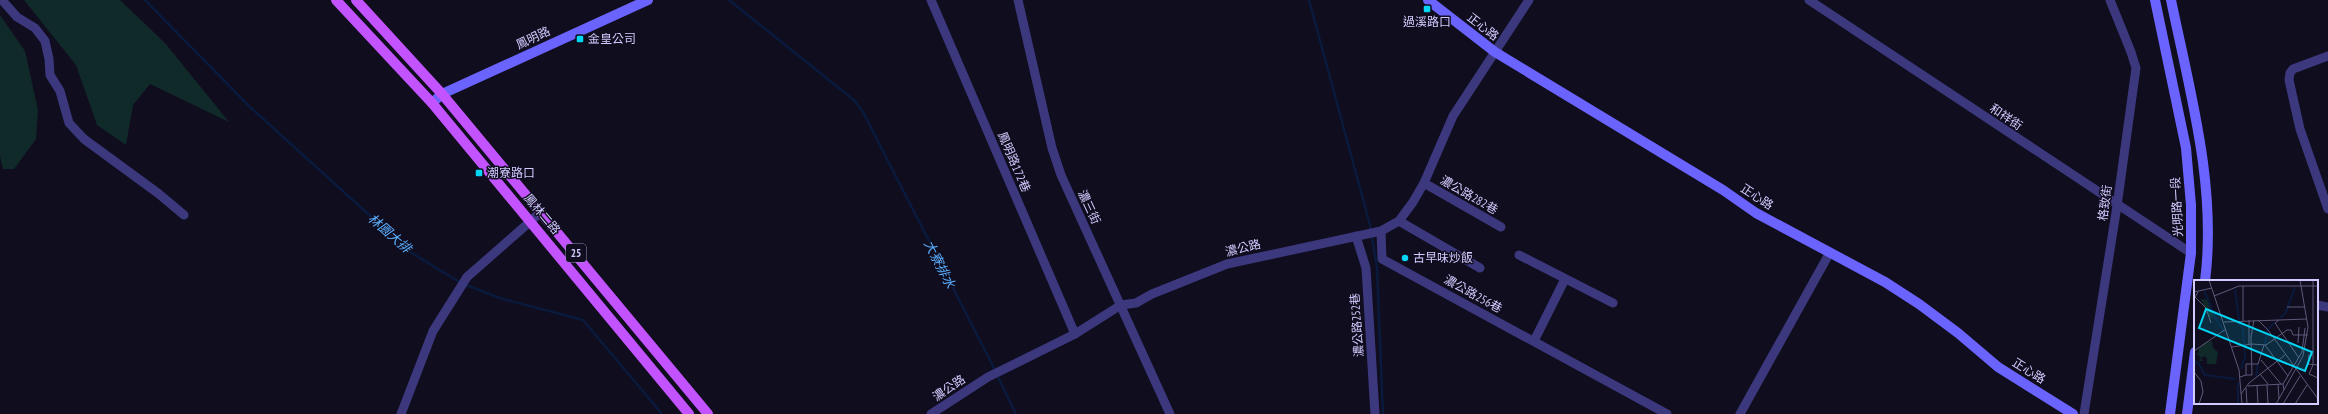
<svg xmlns="http://www.w3.org/2000/svg" width="2328" height="414" font-family="'PT Sans Narrow','Noto Sans TC',sans-serif">
<style>
.green{fill:#102929}
.lines{fill:none;stroke-linecap:round;stroke-linejoin:round}
.stream{stroke:#091a3c;stroke-width:2.5}
.street{stroke:#3c387e;stroke-width:9}
.secondary{stroke:#6b63fe;stroke-width:10}
.primary{stroke:#c253fe;stroke-width:10}
.poi-dot{fill:#02d6f4;stroke:#100d1f;stroke-width:1.5}
.labels{text-anchor:middle;stroke-width:3;stroke-linejoin:round;paint-order:stroke}
.shield{fill:#100d1f;stroke:#9892bc;stroke-width:1}
.shield-label{font-size:11px;font-weight:bold;fill:#d2cbff}
.poi-label{font-size:12px;fill:#d2cbff;stroke:#100d1f;text-anchor:start}
.street-label{font-size:12px;fill:#d2cbff;stroke:#100d1f}
.water-label{font-size:13px;font-style:italic;fill:#5aaefe;stroke:#100d1f}
.inset-river{fill:none;stroke:#091a3c;stroke-width:2}
.inset-road{fill:none;stroke:#5e5979;stroke-width:1}
.view{fill:#02d6f4;fill-opacity:0.15;stroke:#02d6f4;stroke-width:2}
.inset-edge{fill:none;stroke:#d2cbff;stroke-width:2}
</style>
<rect width="100%" height="100%" fill="#100d1f"/>
<g class="green">
<polygon points="24,0 120,0 165,43 229,122 150,84 133,105 126,145 97,125 76,65"/>
<polygon points="0,15 25,51 38,110 36,139 14,169 3,169 0,156"/>
</g>
<g class="lines">
<g class="stream">
<polyline points="145,0 249,106 410,252 461,283"/>
<polyline points="729,0 855,101 864,114 995,370"/>
<polyline points="1309,0 1370,225 1377,268 1383,414"/>
<polyline points="466,285 503,299 583,320 662,414"/>
<polyline points="997,375 1016,414"/>
</g>
<g class="street">
<polyline points="2,0 17,17 35,28 45,41 49,59 50,75 60,91 69,123 84,139 159,194 184,215"/>
<polyline points="931,0 1075,334"/>
<polyline points="1018,0 1052,148 1061,175 1170,414"/>
<polyline points="1809,0 2191,253"/>
<polyline points="2328,56 2293,69 2290,73 2289,80 2300,129 2328,209"/>
<polyline points="1424,183 1501,227"/>
<polyline points="1399,221 1480,268"/>
<polyline points="1381,231 1382,259 1667,414"/>
<polyline points="1356,236 1366,268 1375,414"/>
<polyline points="1519,255 1613,303"/>
<polyline points="2317,305 2328,307"/>
<polyline points="1534,341 1565,279"/>
<polyline points="401,414 433,331 467,277 541,212"/>
<polyline points="931,414 988,377 1075,334 1121,305 1136,303 1152,294 1227,264 1381,231 1399,221 1413,202 1424,183 1453,116 1529,0"/>
<polyline points="1740,414 1829,254"/>
<polyline points="2084,414 2117,206 2136,68 2131,52 2110,0"/>
</g>
<g class="secondary">
<polyline points="1428,0 1495,52 1723,190 1756,213 1885,282 1919,304 1958,333 1998,367 2073,414"/>
<polyline points="2155,0 2186,148 2191,205 2191,253 2170,414"/>
<path d="M2171,0C2190,92 2217,187 2205,281"/>
<polyline points="432,103 442,94 648,0"/>
<polyline points="2187,414 2195,352"/>
</g>
<g class="primary">
<polyline points="336,0 432,103 689,414"/>
<polyline points="356,0 442,94 708,414"/>
</g>
</g>
<g class="poi-dot">
<rect x="1423" y="5" width="8" height="8" rx="2"/>
<rect x="576" y="35" width="8" height="8" rx="2"/>
<rect x="475" y="169" width="8" height="8" rx="2"/>
<circle cx="1405" cy="258" r="4"/>
</g>
<g class="labels">
<rect class="shield" x="566" y="244" width="20" height="18" rx="3"/>
<g class="shield-label">
<text x="576" y="257">25</text>
</g>
<g class="poi-label">
<text x="1427" y="26" text-anchor="middle">過溪路口</text>
<text x="588" y="43">金皇公司</text>
<text x="487" y="177">潮寮路口</text>
<text x="1413" y="262">古早味炒飯</text>
</g>
<g class="street-label">
<text transform="translate(1483 27) rotate(38)" y="4">正心路</text>
<text transform="translate(533 38) rotate(-25)" y="4">鳳明路</text>
<text transform="translate(2006 117) rotate(34)" y="4">和祥街</text>
<text transform="translate(1014 162) rotate(67)" y="4">鳳明路172巷</text>
<text transform="translate(1469 195) rotate(30)" y="4">濃公路282巷</text>
<text transform="translate(1757 197) rotate(33)" y="4">正心路</text>
<text transform="translate(2105 203) rotate(-82)" y="4">格致街</text>
<text transform="translate(1089 207) rotate(65)" y="4">濃三街</text>
<text transform="translate(2177 207) rotate(-93)" y="4">光明路一段</text>
<text transform="translate(542 214) rotate(50)" y="4">鳳林二路</text>
<text transform="translate(1243 248) rotate(-14)" y="4">濃公路</text>
<text transform="translate(1473 294) rotate(29)" y="4">濃公路256巷</text>
<text transform="translate(1357 325) rotate(-94)" y="4">濃公路252巷</text>
<text transform="translate(2029 371) rotate(32)" y="4">正心路</text>
<text transform="translate(949 388) rotate(-34)" y="4">濃公路</text>
</g>
<g class="water-label">
<text transform="translate(390 233) rotate(41)" y="5">林園大排</text>
<text transform="translate(940 264) rotate(63)" y="5">大寮排水</text>
</g>
</g>
<g transform="translate(2194 280)">
<rect width="124" height="124" fill="#100d1f"/>
<path d="M7,19L14,20L20,39L17,36L15,38ZM18,61L19,68L24,72L22,84H13V78L10,76L7,78L9,81H5L7,78L2,73H5L4,70L10,63Z" fill="#102929"/>
<path class="inset-river" d="M41,9L45,40M10,10L22,39L31,53M86,38L91,34L101,7M45,42L49,50L51,77L47,89M71,64L73,50L80,43M0,81L5,84L11,95L42,99M62,96L64,84M44,102V124"/>
<path class="inset-road" d="M15,0L45,90L48,124M119,0V85L115,94L124,98M49,6V41M0,12L18,8M4,12L1,17L12,28L17,43M20,16L45,6H124M93,27H111M55,40V64M64,40L74,50L124,119M85,40L81,43L105,78M30,42L113,39M104,63L105,47M71,65L94,96M38,67L58,64L72,65L93,50H97L99,55H114M0,71L32,49M119,75H115L114,84L124,85M67,80L87,104M0,92L7,101L9,112L5,124M66,94L74,104M52,95H58L57,57L60,40M46,97L52,95V84H64L70,65M84,104L85,119M63,105L64,124M73,105L74,124M54,106L89,104M52,108L53,124M90,110L89,104L108,72L111,48M47,114L55,103L91,75M82,124L109,76L114,47L106,0M89,124L106,96M101,124L113,105"/>
<path class="view" d="M12,29L118,72L111,91L5,48Z"/>
<rect width="124" height="124" class="inset-edge"/>
</g>
</svg>
